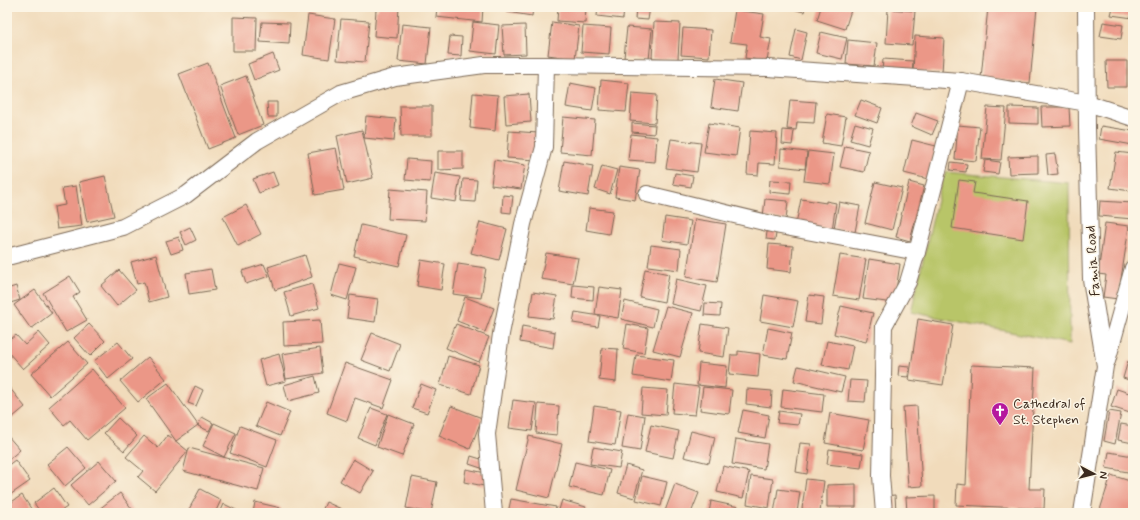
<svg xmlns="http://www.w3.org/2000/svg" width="1140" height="520" font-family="Mynerve,sans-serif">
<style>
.green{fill:#b8c567;stroke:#7a7842}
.building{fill:#eb9787}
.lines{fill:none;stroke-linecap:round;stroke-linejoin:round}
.street-casing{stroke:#7b6855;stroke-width:18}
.street{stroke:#fff;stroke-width:16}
.labels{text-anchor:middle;stroke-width:3;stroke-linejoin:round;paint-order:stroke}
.street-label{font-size:14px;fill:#3b2a1e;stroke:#fcf5e5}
.poi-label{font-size:14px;fill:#3b2a1e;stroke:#fcf5e5;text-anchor:start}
</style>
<rect width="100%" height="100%" fill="#fcf5e5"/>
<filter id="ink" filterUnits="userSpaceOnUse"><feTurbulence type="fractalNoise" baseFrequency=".025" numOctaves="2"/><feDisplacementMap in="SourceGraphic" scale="8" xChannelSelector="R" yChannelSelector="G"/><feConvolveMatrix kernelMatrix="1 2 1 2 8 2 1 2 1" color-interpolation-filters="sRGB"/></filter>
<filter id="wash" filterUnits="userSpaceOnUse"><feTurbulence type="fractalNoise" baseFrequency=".012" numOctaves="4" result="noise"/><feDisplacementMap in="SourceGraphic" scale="16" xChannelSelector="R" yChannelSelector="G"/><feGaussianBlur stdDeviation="0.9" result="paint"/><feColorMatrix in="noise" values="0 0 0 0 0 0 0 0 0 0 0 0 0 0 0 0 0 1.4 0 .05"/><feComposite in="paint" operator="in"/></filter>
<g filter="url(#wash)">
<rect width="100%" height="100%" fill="#f1dbbb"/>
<polygon class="green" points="946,172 1069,183 1070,344 911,312 941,183"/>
<g id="blocks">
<g class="building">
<polygon points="378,7 399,7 397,38 374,36 376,10 378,10"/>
<polygon points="437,7 483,7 482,22 436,17"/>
<polygon points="508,7 533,7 532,16 507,12"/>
<polygon points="558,7 586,7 585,23 557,21"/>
<polygon points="598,7 624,7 623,19 597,16"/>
<polygon points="636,7 650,7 648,20 635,19"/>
<polygon points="786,7 805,7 804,12"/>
<polygon points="821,7 852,7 845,29 817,20"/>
<polygon points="988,7 1037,7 1030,83 981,78"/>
<polygon points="1113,7 1133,7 1133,18 1111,15"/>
<polygon points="888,9 915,11 912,45 886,43"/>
<polygon points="735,10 764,14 760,37 771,39 767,61 745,58 747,44 730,42"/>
<polygon points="308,15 335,19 329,59 303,55"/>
<polygon points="233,17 257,18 256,51 233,51"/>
<polygon points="341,19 369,21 365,62 337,60"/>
<polygon points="262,22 290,23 289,44 260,42"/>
<polygon points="473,22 499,25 496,54 470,51"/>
<polygon points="552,22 579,26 575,59 548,55"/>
<polygon points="654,22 680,23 678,59 652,58"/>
<polygon points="1103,22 1123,25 1121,39 1100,36"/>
<polygon points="402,24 431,27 427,64 398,61"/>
<polygon points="525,25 526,54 504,55 502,26"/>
<polygon points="583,26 611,28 609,54 581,52"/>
<polygon points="627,27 652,29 649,60 624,58"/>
<polygon points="683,28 711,30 709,57 681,55"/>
<polygon points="796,29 807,32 801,60 790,57"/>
<polygon points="821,32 847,38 842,59 816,53"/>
<polygon points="450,36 462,37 461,56 448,55"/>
<polygon points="915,36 944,38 942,73 913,71"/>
<polygon points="848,40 877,43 874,66 846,64"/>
<polygon points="273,54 279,70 254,80 248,64"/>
<polygon points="883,59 913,61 912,75 882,73"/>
<polygon points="1106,61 1127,61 1127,87 1107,87"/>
<polygon points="208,63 236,138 208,149 179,74"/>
<polygon points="246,76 263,125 238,135 220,86"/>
<polygon points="715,79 742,83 738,111 711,107"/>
<polygon points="601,80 629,83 626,112 599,110"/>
<polygon points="570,83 596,88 592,111 566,107"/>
<polygon points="473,93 498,95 495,131 470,128"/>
<polygon points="632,93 657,95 655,123 630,121"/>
<polygon points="529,94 531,122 506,124 504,96"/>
<polygon points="790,100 816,102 814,123 797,122 796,130 787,129"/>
<polygon points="861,100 882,108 877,123 855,115"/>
<polygon points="267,102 277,102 277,117 268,117"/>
<polygon points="400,106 432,106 432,136 401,136"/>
<polygon points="987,107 1006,108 1001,160 982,159"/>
<polygon points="1009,107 1038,108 1038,124 1009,123"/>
<polygon points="1041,107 1069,107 1070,126 1042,127"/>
<polygon points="916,113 938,121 932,135 911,126"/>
<polygon points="827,114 846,117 841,146 822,143"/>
<polygon points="366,116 396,119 394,141 364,138"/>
<polygon points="563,117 595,120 592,155 560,152"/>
<polygon points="632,123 655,125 654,134 632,132"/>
<polygon points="709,123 740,128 736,156 704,152"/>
<polygon points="855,123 873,128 868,145 850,140"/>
<polygon points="958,125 980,127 976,161 955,159"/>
<polygon points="1101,126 1133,131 1133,145 1099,139"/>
<polygon points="362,130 373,178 347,184 337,136"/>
<polygon points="783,130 794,131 792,145 782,144"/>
<polygon points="509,131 538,133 536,160 507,158"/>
<polygon points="750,131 777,133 775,164 759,163 758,175 747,174"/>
<polygon points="631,134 657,137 655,162 628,160"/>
<polygon points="671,139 701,143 697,172 666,168"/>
<polygon points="912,140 936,146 928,179 904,173"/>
<polygon points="845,146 869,151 864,172 840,167"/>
<polygon points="336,148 344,190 315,195 308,153"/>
<polygon points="781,149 807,152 805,169 780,166"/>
<polygon points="438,151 463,151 463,169 438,170"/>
<polygon points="808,151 834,154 830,184 804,181"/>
<polygon points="1116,152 1133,154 1133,178 1131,191 1110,188"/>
<polygon points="1055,154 1058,174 1048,175 1046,155"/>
<polygon points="1038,156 1038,173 1009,174 1008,157"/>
<polygon points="407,159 431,161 430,182 405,180"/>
<polygon points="494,160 525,165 521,189 491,185"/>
<polygon points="985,160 1000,162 998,174 983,172"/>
<polygon points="564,161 593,166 588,196 559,191"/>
<polygon points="951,162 967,164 966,172 950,170"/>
<polygon points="602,166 617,170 610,194 595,189"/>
<polygon points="619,167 640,170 635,200 615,197"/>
<polygon points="273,172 278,185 259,193 253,179"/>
<polygon points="435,173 460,177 456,202 431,198"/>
<polygon points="675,173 693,176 691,187 673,184"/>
<polygon points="105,176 114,216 87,222 79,182"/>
<polygon points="463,179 477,180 475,202 461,201"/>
<polygon points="770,180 791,181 790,194 769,192"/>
<polygon points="959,180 975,182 973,193 1028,201 1023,239 952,228"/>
<polygon points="875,182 902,188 892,230 865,223"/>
<polygon points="909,182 924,186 910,241 896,237"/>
<polygon points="76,186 82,226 57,229 54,207 65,205 62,188"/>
<polygon points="390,189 427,192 425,221 388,219"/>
<polygon points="503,195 513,196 511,213 502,212"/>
<polygon points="765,199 788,201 786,220 763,217"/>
<polygon points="801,199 826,203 826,201 836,203 832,230 796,224"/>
<polygon points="1100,201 1133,203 1133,219 1099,216"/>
<polygon points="839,202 860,206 855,232 834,228"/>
<polygon points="246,205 261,234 238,246 223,217"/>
<polygon points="589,208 613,211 609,234 586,230"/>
<polygon points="665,217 691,221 687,244 662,240"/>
<polygon points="695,219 726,224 717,282 686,277"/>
<polygon points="480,222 507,229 499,260 471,253"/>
<polygon points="1105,223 1129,226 1118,299 1103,297 1106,275 1098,274"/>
<polygon points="361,225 406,235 399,266 354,256"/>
<polygon points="768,225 777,227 775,240 766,239"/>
<polygon points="190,227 196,240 186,245 180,232"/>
<polygon points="179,237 183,250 171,254 166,241"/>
<polygon points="769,244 793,246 791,272 767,269"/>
<polygon points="651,245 681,249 679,270 648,266"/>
<polygon points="546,253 578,258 573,284 541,279"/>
<polygon points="156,255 167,297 149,302 144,282 137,284 131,262"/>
<polygon points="305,255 312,277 275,290 268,267"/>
<polygon points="840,255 866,259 859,300 833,296"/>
<polygon points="869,259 900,264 894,303 863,299"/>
<polygon points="421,260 445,264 441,290 417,286"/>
<polygon points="339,263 356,267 347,300 331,295"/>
<polygon points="264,264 269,276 246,284 242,271"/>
<polygon points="458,264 486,268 481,298 453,294"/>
<polygon points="211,269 215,290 189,294 186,273"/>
<polygon points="645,269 669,274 664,302 640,297"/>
<polygon points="119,270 136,290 117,306 101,286"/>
<polygon points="70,276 80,292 73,297 87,320 66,332 43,293"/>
<polygon points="676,279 707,286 701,311 671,304"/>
<polygon points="312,284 319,308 291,316 284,292"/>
<polygon points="573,285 594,287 593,300 572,298"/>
<polygon points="16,286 20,300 7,304 7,289"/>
<polygon points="599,287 622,290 618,318 595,314"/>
<polygon points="35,290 52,313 31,329 14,305"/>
<polygon points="533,292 557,296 553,319 529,316"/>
<polygon points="350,295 378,299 375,322 347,318"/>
<polygon points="764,295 798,301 793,327 760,321"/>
<polygon points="809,295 824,297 821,324 805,322"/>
<polygon points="465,297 494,308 485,332 457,321"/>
<polygon points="625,301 657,309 653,327 621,319"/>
<polygon points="705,303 721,304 720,316 704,315"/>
<polygon points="666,306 693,313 680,357 653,350"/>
<polygon points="841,306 873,313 866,342 834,334"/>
<polygon points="575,312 600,316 598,327 573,323"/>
<polygon points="918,319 953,325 943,385 909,380"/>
<polygon points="320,320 322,344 284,346 283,322"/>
<polygon points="89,324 105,341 90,356 74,338"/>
<polygon points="456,324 489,337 479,362 446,348"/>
<polygon points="627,324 648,328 644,353 623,349"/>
<polygon points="702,324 728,328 724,357 698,353"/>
<polygon points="522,326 555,332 553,348 520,342"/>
<polygon points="768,328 792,333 787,359 763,355"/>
<polygon points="39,332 50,345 23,369 7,351 7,342 16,335 25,345"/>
<polygon points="372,333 400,344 390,371 361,360"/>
<polygon points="827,341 853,346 848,370 822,365"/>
<polygon points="68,342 87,364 50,396 31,374"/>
<polygon points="118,342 132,359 108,379 94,361"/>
<polygon points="320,348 323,373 286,379 282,354"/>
<polygon points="602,348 618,349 616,382 599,380"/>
<polygon points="738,351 760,354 758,377 729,374 731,355 738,355"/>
<polygon points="279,354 286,381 266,386 259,360"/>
<polygon points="636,355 674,360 671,382 633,376"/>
<polygon points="448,356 479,365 471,394 440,385"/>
<polygon points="148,357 166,379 138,402 120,381"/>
<polygon points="1128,361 1133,363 1133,414 1111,407 1117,389 1129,393 1132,381 1123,378"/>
<polygon points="345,363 393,380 383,408 355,398 347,421 327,413"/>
<polygon points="699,363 727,366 725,388 697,385"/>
<polygon points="971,365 1035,368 1029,489 1045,489 1044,509 956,505 957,484 966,485"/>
<polygon points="798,366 845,377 841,392 794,381"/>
<polygon points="899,366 909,367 908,377 898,376"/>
<polygon points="92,369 125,408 87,440 70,420 64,425 49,407"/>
<polygon points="315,376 319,393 288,401 284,385"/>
<polygon points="850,380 867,381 865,402 848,401"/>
<polygon points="168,383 198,425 176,441 146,399"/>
<polygon points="421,384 436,390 427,413 412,408"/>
<polygon points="675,384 699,387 695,415 672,413"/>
<polygon points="195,386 203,390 196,406 188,403"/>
<polygon points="9,387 25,407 7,422 7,389"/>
<polygon points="703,387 732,390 729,414 700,410"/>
<polygon points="643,388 668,390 666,415 641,413"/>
<polygon points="747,389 772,391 771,407 746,404"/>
<polygon points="783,389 824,394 822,412 781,407"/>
<polygon points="513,400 536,403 532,431 509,428"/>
<polygon points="266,402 290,412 280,436 256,426"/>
<polygon points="538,404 559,406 557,435 536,433"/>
<polygon points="451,406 482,418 470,449 439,436"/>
<polygon points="594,406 621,410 615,445 589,441"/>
<polygon points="917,406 922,486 908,487 903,407"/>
<polygon points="371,408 387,414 375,445 358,438"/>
<polygon points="743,410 769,415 765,438 738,433"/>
<polygon points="779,411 800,414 798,425 777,423"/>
<polygon points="1109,411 1121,413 1115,444 1104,441"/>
<polygon points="628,413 645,416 640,451 622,448"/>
<polygon points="830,413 869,420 863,450 825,443"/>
<polygon points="388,414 414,424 402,456 377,447"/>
<polygon points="202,417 213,423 209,431 198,426"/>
<polygon points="118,418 137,436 124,451 104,433"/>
<polygon points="214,423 236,433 224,457 203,446"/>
<polygon points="1121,424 1133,426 1133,443 1118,440"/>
<polygon points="651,425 679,431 673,458 645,452"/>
<polygon points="240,426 277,440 267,467 230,453"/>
<polygon points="691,431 715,437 709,463 684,457"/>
<polygon points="7,435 20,450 7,461"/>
<polygon points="168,435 188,451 155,491 138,477 143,471 126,457 144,436 158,448"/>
<polygon points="529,436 562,444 549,498 516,490"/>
<polygon points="736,439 768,444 764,469 732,464"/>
<polygon points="800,443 811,444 807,474 796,472"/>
<polygon points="68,447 86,468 65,486 47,464"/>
<polygon points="593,447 622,452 619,468 590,464"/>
<polygon points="189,448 264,468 258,491 183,471"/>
<polygon points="829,449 863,454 861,468 827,464"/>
<polygon points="1109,452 1133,456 1133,473 1106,468"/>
<polygon points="471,456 484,460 481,468 469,464"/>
<polygon points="353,459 373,471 360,493 340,481"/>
<polygon points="15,460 30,481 7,497 7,466"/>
<polygon points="99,461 116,481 88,505 71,485"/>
<polygon points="575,462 610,470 604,495 569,487"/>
<polygon points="626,465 642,470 634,498 618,493"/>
<polygon points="723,466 749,472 743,498 717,492"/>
<polygon points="466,469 486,473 484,486 464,482"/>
<polygon points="1111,475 1133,482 1133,513 1099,513"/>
<polygon points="642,476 667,482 661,506 636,500"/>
<polygon points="751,476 773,479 769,508 747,504"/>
<polygon points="412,477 437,482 431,513 406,508"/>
<polygon points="806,479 824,481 820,512 802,509"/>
<polygon points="675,484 699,493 691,513 669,513 665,511"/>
<polygon points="856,484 856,507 827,507 827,485"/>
<polygon points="54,488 67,507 58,513 41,513 34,503"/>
<polygon points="200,489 221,500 215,513 187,513"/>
<polygon points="778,489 800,492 797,513 774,513"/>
<polygon points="120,493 135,513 94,513"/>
<polygon points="22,495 34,513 7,513 7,505"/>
<polygon points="895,495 896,512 887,513 885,496"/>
<polygon points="935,496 935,513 907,513 906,497"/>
<polygon points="511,499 556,507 555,513 508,513"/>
<polygon points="562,500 586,507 585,513 558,513"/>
<polygon points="711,501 739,507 738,513 709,513"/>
<polygon points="255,502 281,508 280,513 253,513"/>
<polygon points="326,502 350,513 321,513"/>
<polygon points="224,504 242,513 220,513"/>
</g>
</g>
</g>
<g filter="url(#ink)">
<use href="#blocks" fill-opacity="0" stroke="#7b6855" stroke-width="1"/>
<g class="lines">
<defs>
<g id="street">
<polyline points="647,194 780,226 917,252"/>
<polyline points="7,257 123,227 186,195 257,141 341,93 395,77 484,65 546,65 768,68 961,81 1087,103 1133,118"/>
<polyline points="1107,361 1133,268"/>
<polyline points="494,513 487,434 501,334 523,224 544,147 546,65"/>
<polyline points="884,513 881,476 884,326 908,282 917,252 961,81"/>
<polyline points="1082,513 1105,366 1091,279 1087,128 1086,7"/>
</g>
</defs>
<use href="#street" class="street-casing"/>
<use href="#street" class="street"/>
</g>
</g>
<defs>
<symbol id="church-pin" viewBox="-11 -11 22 30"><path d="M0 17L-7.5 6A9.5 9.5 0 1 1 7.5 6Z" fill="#b5179e" stroke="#fcf5e5"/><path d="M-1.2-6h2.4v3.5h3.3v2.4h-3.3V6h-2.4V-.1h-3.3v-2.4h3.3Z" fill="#fff"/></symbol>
</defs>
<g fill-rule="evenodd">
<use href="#church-pin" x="990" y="401" width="20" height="27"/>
</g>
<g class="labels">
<g class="street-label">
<text transform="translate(1092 261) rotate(-94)" y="5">Famia Road</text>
</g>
<g class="poi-label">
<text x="1013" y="408">Cathedral of<tspan x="1013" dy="16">St. Stephen</tspan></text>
</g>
</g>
<rect width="1140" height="520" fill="none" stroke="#fcf5e5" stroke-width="24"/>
<g transform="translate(1094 474) rotate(97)" stroke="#fcf5e5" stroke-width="3" paint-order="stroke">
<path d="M0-3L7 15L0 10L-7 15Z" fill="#3b2a1e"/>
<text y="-6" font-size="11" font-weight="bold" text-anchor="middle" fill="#3b2a1e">N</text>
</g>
</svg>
